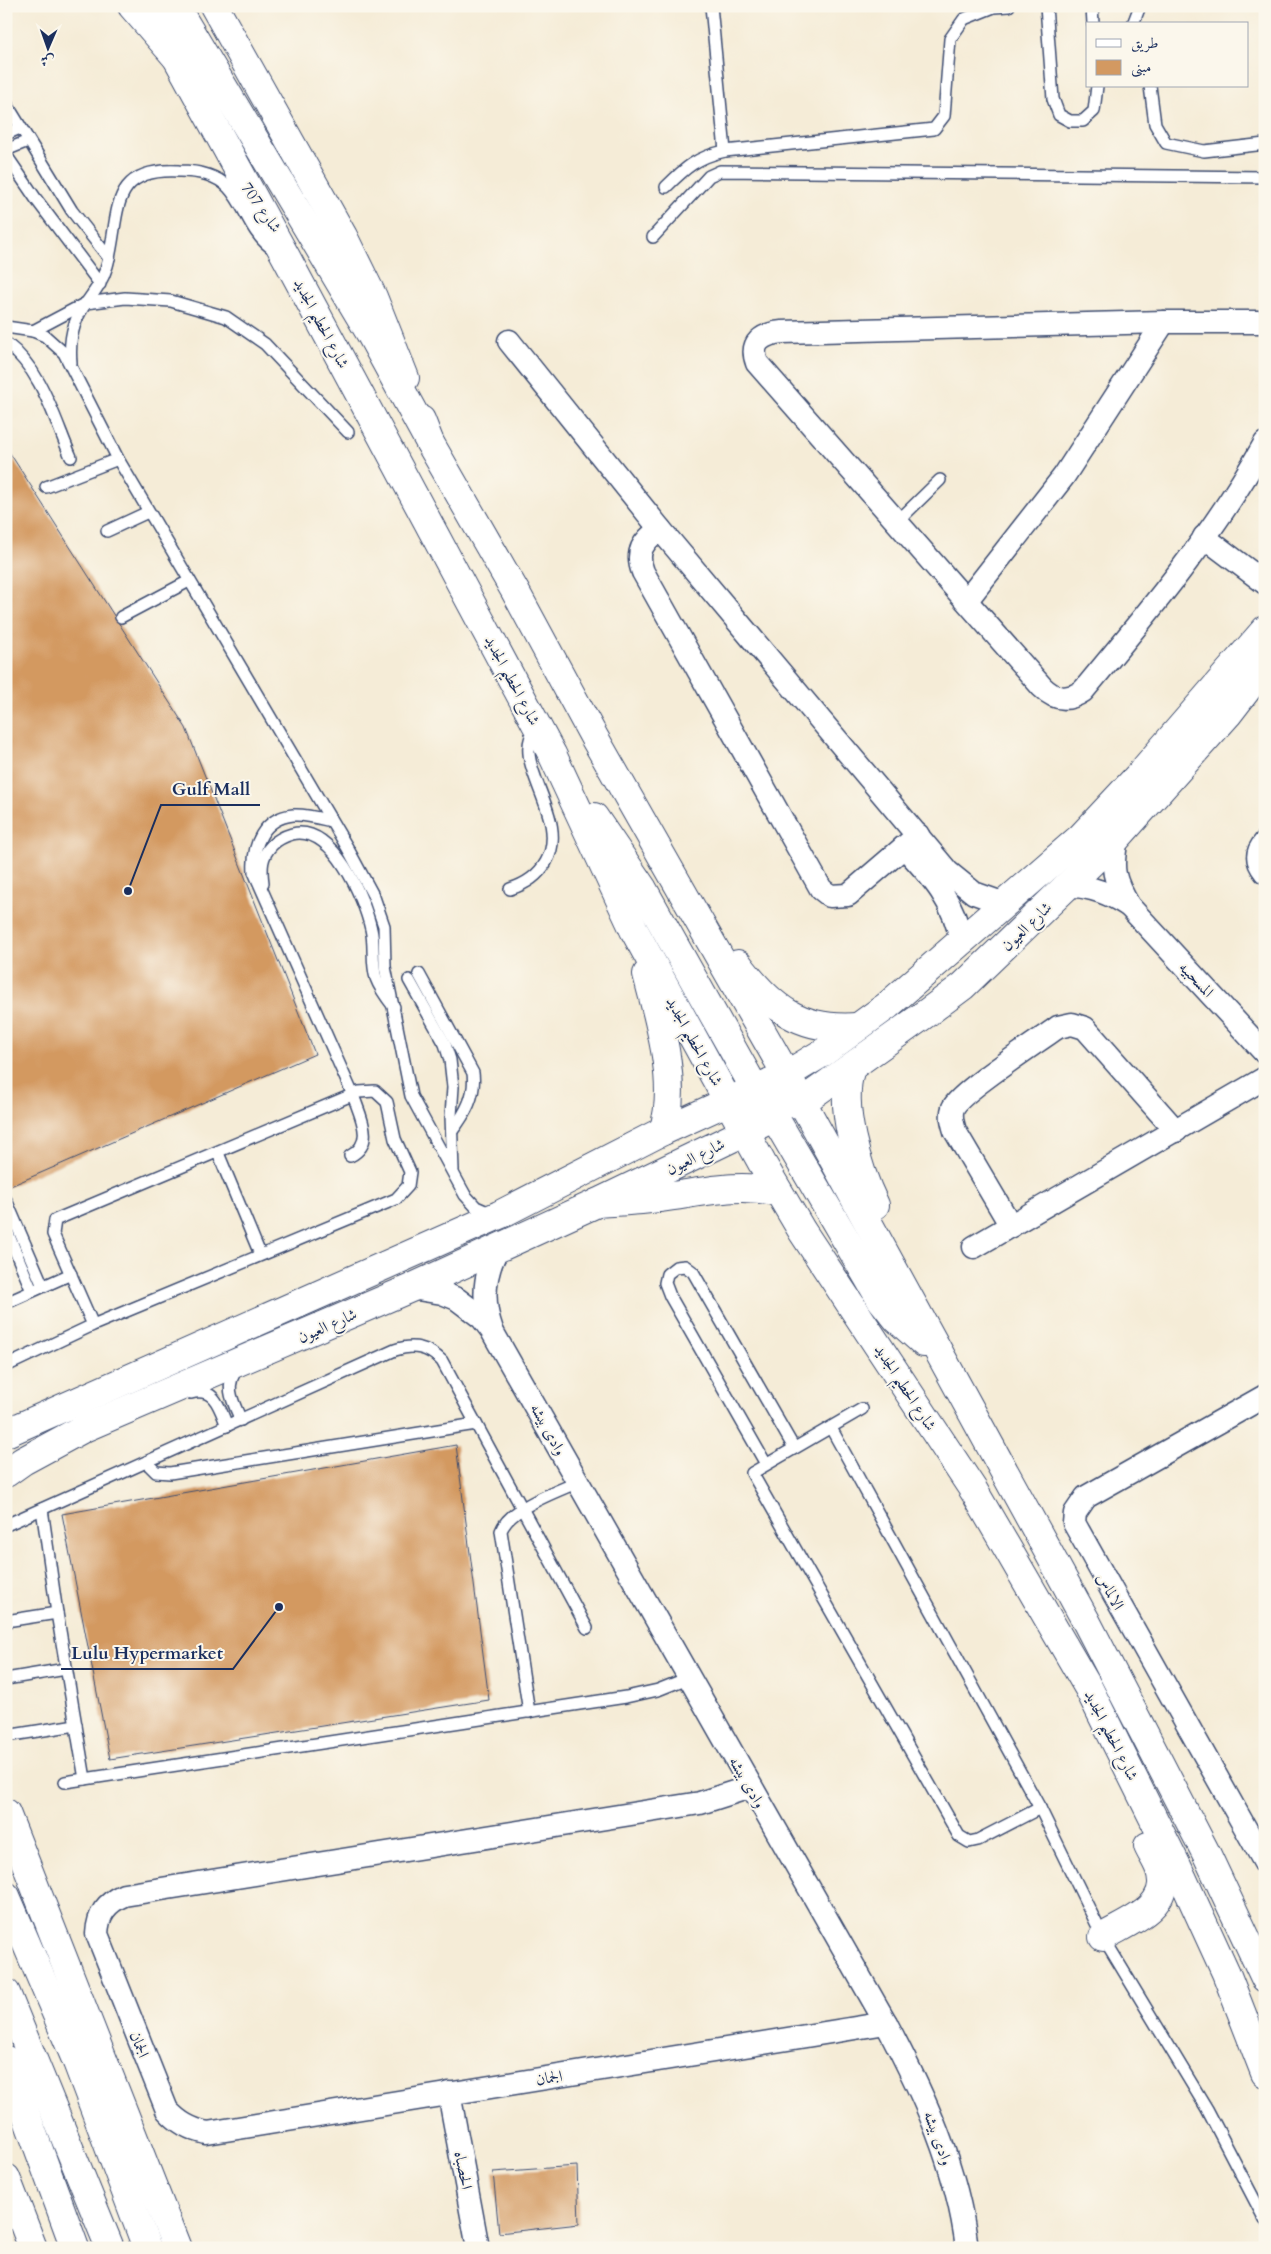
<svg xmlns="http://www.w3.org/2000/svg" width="1271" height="2254" font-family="Cardo,Amiri,serif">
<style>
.building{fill:#d39961}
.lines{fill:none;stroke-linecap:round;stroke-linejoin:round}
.service-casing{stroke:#3c4b70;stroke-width:14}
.minor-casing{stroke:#3c4b70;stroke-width:25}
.tertiary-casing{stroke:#3c4b70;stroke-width:30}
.secondary-casing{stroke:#3c4b70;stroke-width:30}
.primary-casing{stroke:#3c4b70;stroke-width:30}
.trunk-casing{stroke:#3c4b70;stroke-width:30}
.motorway-casing{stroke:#3c4b70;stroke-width:30}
.service{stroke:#fff;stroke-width:11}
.minor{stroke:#fff;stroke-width:22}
.tertiary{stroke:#fff;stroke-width:28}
.secondary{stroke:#fff;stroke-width:28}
.primary{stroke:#fff;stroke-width:28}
.trunk{stroke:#fff;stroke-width:28}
.motorway{stroke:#fff;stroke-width:28}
.labels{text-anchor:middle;stroke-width:4;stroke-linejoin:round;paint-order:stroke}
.street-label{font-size:16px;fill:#1b2f5e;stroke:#fbf7ec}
.leader{fill:none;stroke:#1b2f5e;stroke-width:2}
.callout-dot{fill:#1b2f5e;stroke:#fbf7ec;stroke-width:2}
.callout-label{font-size:18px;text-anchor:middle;font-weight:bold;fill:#1b2f5e;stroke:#fbf7ec;stroke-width:4;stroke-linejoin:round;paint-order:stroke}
</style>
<rect width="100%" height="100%" fill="#fbf7ec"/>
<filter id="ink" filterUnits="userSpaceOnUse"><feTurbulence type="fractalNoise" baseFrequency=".02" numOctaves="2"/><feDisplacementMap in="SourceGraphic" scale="10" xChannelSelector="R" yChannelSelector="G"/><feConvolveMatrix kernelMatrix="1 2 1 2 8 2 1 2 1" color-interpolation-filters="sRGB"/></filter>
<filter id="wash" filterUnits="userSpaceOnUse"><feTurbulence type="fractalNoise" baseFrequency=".0096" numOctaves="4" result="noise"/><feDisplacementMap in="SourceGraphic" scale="20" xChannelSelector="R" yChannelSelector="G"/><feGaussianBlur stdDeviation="1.12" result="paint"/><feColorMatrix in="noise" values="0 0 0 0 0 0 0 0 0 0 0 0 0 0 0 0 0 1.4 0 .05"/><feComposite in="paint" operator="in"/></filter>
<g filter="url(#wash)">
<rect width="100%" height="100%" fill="#f5ecd7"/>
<g id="blocks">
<g class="building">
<polygon points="6,447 186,728 315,1054 6,1188"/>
<polygon points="456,1445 489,1700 110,1759 62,1514"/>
<polygon points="577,2166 579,2224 499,2233 493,2172"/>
</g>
</g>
</g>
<g filter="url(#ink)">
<use href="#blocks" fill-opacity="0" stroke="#3c4b70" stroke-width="1"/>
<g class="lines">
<defs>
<g id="service">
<polyline points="711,6 725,151"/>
<polyline points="1046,6 1053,99 1059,115 1070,121 1083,121 1094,111 1097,86"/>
<polyline points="1092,6 1093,24"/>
<polyline points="1133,24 1140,6"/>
<polyline points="1150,86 1155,124 1166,143 1204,151 1265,144"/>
<polyline points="6,103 72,211 109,258"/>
<polyline points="6,134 20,128"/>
<polyline points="6,150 28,141"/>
<polyline points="6,155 36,199 100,284"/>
<path d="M666,187C685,168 697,157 725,151L934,129L944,116L950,39L964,19L994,7L1009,6"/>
<polyline points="653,237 709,176 720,171 1265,177"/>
<polyline points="6,327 33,331 45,336 64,353 118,459 347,847 374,897 384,926 385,967 411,1096 465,1195 476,1207 492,1214"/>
<polyline points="33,331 86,303 125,298 171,301 226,317 265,344 348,432"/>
<path d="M6,343C42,370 54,418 71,457"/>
<path d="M71,363C69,341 73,319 87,302C95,291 103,280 107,266C121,216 106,167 179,171C197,171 215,174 228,187C245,205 250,231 269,246"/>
<polyline points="46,487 118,459"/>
<polyline points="898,521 940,480"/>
<polyline points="107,531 148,512"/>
<polyline points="121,617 189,581"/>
<path d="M331,821C319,818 306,814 293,815C263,818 252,846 254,872L353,1095C360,1116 376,1143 350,1156"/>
<path d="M263,883C261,868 261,856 272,845C278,839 285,836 292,834C333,824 364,898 371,929C375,945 371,962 376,978C380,989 387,998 394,1007"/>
<path d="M510,889C526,884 538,876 546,862C572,817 508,762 536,728"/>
<path d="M419,974L473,1073C476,1096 465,1114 452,1131"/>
<polyline points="409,980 445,1044 450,1060 453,1087 451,1116 453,1170"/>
<polyline points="218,1153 260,1254"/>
<polyline points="6,1200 43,1286"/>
<polyline points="6,1229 32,1291"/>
<polyline points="6,1303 71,1274"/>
<polyline points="6,1366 93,1325 396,1199 408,1186 410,1172 395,1139 387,1102 375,1091 359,1092 55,1220 53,1234 93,1325"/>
<path d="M238,1368C223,1386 233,1402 241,1420"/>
<path d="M191,1393C215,1386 220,1409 227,1426"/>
<polyline points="862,1409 752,1473 959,1836 969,1842 978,1840 1040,1808"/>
<polyline points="831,1428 1040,1808 1103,1937 1207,2109 1265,2220"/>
<polyline points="147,1463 156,1472 170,1473 476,1424"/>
<polyline points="766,1464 670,1296 665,1283 667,1274 676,1267 685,1266 693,1272 794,1448"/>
<polyline points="42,1509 57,1613 85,1779"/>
<path d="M6,1525L395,1350C414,1344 428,1347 442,1361L587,1628"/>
<polyline points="6,1621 57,1613"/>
<polyline points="6,1679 66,1669"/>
<path d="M529,1712L501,1531C509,1508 556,1492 578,1482"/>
<polyline points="6,1736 76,1725"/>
<polyline points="65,1782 626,1697 658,1690 688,1678"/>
</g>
<g id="minor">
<path d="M1265,322H1164L782,332C763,334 749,342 757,363L1042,687C1055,700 1068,701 1083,691C1148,613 1215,533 1265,443"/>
<polyline points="509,341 660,529 948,872 974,893 1005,904"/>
<path d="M660,529C643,541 635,552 643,572L821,889L830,896L848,895L918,835"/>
<polyline points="1204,537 1265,583"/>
<polyline points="967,600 1064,476 1164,322"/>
<path d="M1117,838C1111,869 1113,879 1129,906L1265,1053"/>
<path d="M1265,842C1256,852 1256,861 1265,872"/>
<path d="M904,847C931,876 955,901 961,942"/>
<path d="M1068,885C1092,887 1109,893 1129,906"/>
<path d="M1011,1226L955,1131C953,1124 950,1116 953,1108C960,1092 1039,1041 1058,1027L1072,1024L1085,1028L1176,1131"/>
<polyline points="974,1247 1265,1078"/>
<path d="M411,1288L442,1293L457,1299L482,1318L492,1331L886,2023C924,2095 957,2166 967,2248"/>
<path d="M492,1330C482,1302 483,1276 497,1250"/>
<polyline points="1265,1396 1086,1497 1075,1513 1074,1523 1265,1863"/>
<path d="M750,1787L700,1803L124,1895C106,1903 98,1914 97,1934L167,2110C179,2123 190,2129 207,2133L886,2023"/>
<polyline points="449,2093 478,2248"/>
</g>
<g id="tertiary">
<polyline points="786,1075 824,1052 887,1006 1081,837 1141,773 1265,630"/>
<polyline points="802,1102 928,1012 963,986 990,960 1117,838 1228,714 1265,666"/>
</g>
<g id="secondary">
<polyline points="6,1433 499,1215 663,1131 786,1075"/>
<polyline points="6,1473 23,1461 84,1428 411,1288 597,1203 767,1121"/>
</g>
<g id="primary">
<polyline points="132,6 177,58 286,257 552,754 634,930 762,1163 802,1231 974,1491 1089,1689 1177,1866 1226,1973 1265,2073"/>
<polyline points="214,6 343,236 373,297 405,378"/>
<polyline points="421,420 430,443 515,591 594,737 802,1102 1085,1619 1207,1855 1265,1978"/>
<path d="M594,817L643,889L755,1089C770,1103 782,1106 802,1102"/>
<path d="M738,964C771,1008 800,1031 857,1027"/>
<path d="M647,974C659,1020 679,1086 663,1131"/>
<path d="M851,1068C838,1106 858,1170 875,1205"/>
<polyline points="745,1104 773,1118 779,1125 880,1298 897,1319 924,1343"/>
<path d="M597,1203C618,1202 639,1201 659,1198C700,1193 737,1182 778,1192"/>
<path d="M1103,1937C1126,1923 1170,1908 1161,1874C1159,1864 1152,1855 1148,1846"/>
</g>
<polyline id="trunk" points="6,1896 77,2062 147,2248"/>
<g id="motorway">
<polyline points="149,6 177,58"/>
<polyline points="175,6 370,333 430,443"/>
<polyline points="6,1813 177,2248"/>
<polyline points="6,1993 110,2248"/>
<polyline points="6,2060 75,2248"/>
<polyline points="6,2178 33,2248"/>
</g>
</defs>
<use href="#service" class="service-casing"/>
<use href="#minor" class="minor-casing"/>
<use href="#tertiary" class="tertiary-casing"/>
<use href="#secondary" class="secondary-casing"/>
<use href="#primary" class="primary-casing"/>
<use href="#trunk" class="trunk-casing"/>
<use href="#motorway" class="motorway-casing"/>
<use href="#service" class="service"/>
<use href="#minor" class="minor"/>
<use href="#tertiary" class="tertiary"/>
<use href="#secondary" class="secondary"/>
<use href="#primary" class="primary"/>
<use href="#trunk" class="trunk"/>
<use href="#motorway" class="motorway"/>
</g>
</g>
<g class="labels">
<g class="street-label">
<text transform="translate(262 207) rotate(55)" y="6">شارع 707</text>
<text transform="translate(322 323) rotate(62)" y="6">شارع الحطيم الجديد</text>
<text transform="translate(513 680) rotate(62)" y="6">شارع الحطيم الجديد</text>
<text transform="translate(1026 926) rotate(-44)" y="6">شارع العيون</text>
<text transform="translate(1197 979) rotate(47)" y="6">المسحبيه</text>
<text transform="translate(695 1041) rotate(61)" y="6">شارع الحطيم الجديد</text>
<text transform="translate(695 1156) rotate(-26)" y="6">شارع العيون</text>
<text transform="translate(327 1325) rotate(-24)" y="6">شارع العيون</text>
<text transform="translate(906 1387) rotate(57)" y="6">شارع الحطيم الجديد</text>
<text transform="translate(549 1429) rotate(61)" y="6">وادى بيشه</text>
<text transform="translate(1111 1591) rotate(61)" y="6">الالماس</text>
<text transform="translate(1112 1735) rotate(63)" y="6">شارع الحطيم الجديد</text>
<text transform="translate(748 1782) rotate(60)" y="6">وادى بيشه</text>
<text transform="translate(140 2044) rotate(68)" y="6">الجمان</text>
<text transform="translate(549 2077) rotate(-9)" y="6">الجمان</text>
<text transform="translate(939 2138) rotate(70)" y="6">وادى بيشه</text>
<text transform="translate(464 2170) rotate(79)" y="6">الحصباه</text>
</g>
</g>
<path class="leader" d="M128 891L161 805H260M279 1607L233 1669H61"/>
<g class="callout-dot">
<circle cx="128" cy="891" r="5"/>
<circle cx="279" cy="1607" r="5"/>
</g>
<g class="callout-label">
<text x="211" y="795">Gulf Mall</text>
<text x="147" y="1659">Lulu Hypermarket</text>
</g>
<rect width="1271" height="2254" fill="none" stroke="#fbf7ec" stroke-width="25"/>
<rect x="1086" y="22" width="162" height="65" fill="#fbf7ec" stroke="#a1a7b3"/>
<rect x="1096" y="39" width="25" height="8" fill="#ffffff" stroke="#a1a7b3"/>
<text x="1131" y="48" font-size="15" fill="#1b2f5e">طريق</text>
<rect x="1096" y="60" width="25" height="15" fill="#d39961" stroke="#a1a7b3"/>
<text x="1131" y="72" font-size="15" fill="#1b2f5e">مبنى</text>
<g transform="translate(48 48) rotate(182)" stroke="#fbf7ec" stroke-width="4" paint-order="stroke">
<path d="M0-4L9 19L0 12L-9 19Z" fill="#1b2f5e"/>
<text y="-8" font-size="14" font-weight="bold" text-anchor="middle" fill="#1b2f5e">ش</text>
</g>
</svg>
